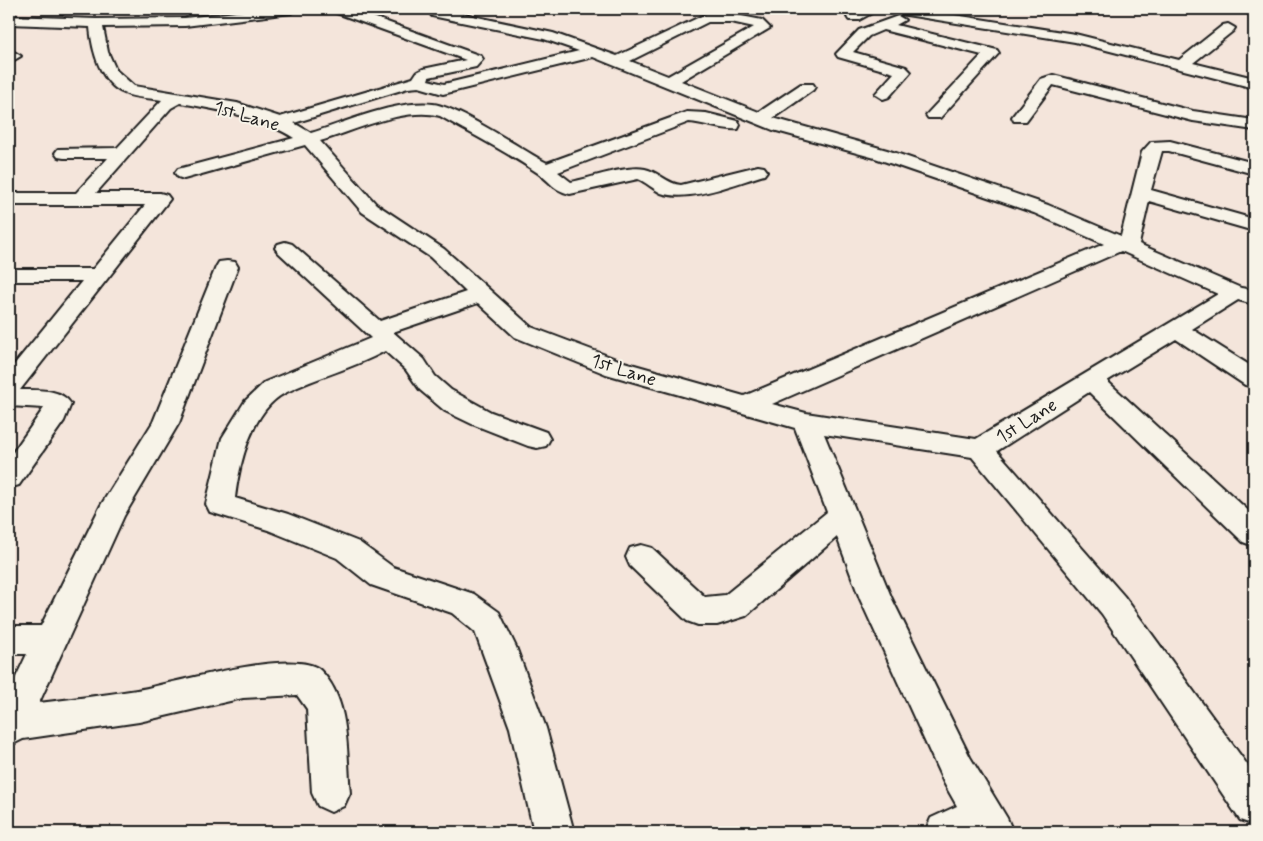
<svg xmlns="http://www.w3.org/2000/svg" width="1263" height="841" font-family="Mynerve,sans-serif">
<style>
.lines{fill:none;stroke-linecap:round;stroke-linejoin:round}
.minor-casing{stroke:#1c1c1c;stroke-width:4}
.minor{fill:#f7f3e8;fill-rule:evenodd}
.labels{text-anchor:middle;stroke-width:4;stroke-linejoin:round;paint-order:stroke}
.street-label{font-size:19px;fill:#1c1c1c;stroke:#f7f3e8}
</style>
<rect width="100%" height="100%" fill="#f4e5db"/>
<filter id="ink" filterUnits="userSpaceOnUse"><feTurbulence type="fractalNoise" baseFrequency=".02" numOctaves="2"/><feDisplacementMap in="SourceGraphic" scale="10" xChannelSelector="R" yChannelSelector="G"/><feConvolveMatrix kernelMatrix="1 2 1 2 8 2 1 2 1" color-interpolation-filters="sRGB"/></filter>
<g filter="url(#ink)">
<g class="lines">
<defs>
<g id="minor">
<path d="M261,9H298L291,13L185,26L103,27L108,52L116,70L134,86L237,103L280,117L413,78L417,72L423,69L466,60L334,12L333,9H351L481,56L483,59L476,67L429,77L428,80L444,84L579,51L544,39L432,16L427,9H440L553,33L617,56L706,14H731L757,19L762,20L770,28L681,81L759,112L801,84H813L815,87L813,90L773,118L887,150L1048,205L1121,236L1142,152L1151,142L1170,141L1254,163V174L1169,151H1162L1151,190L1254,219V231L1149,201L1139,244L1241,288L1254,290V304L1238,300L1192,329L1254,368V387L1245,385L1176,339L1107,381L1254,516V546L1243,542L1089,392L997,451L1124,596L1254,774V825L1240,820L1102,614L972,457L824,434L892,599L970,757L1007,818L1013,832H925L931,818L957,806L944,783L860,599L837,537L746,616L717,625H698L687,621L630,566L626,557L630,548L641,545L652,548L705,597L725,595L827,512L795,428L606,374L515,337L478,303L393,332L424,359L435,376L451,390L491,412L546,432L550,439L546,446L537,448L528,446L472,424L445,411L420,390L406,370L385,351C354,368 317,377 285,393C252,410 239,464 235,498L288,514L359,542L393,567L474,594L499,612L516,647L546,728L574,832H534L510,728L475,632L452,613L371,585L337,558L268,530L210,512L206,504L222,438L245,401L265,382L371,338L278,252L275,248L278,244L285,242L292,244L380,321L466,292L430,257L362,212L305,145L184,179L178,177L175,173L178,169L294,138C258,116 220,110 180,103L171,108L96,193H160L167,195L170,199L20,390C37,390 61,388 71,404L64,421L19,485L9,488V458L44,408L9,406V371L82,281H9V269H93L145,205H9V193H76L108,158H64L58,157L55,153L58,149L117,148L162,100C150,98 134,98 124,93C100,83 92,50 90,27L9,24V16L96,19L185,18ZM708,22H731L754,27L668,76L630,61ZM593,57L773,130L875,158L1034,213L1104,244L744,396L624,362L531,327L444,249L376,204L320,141C354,131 406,106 440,116C473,135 507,152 538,173C551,182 553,190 570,194L638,179C646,182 653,189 661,193C690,203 736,183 764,175L767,171L764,167L758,166L681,185C667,184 659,172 645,169C627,165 591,178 571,182L558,172L689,122C703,123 727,131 738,129L740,125L738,121L706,113L687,112L547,163C521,149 459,107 433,104C395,100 347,122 311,133L294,123L408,88L419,87L443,94ZM1121,251L1218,294L976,439L806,413L772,404Z"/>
<polygon points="811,9 826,9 819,13"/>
<polygon points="862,9 879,9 859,20 849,20 847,17"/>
<polygon points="887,9 917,9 1075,34 1179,60 1223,25 1228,24 1235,28 1233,31 1193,63 1254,78 1254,88 1075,42 894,13"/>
<polygon points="898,16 905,20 896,25 997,50 999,53 940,118 928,118 926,115 982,55 883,30 869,36 853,52 906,67 911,72 889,97 883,99 875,94 894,73 838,57 836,54 859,30"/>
<polygon points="14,52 21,56 9,63 9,53"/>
<polygon points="1053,75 1193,111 1254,120 1254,130 1193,121 1053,85 1026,121 1014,121 1012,117 1041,79"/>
<path d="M227,261L235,262L238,267L179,423L124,516L39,703C72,699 105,695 137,690C171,684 295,647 320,670C351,700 346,753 350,793L344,806L331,812L318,806L312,793L307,709L297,695L243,698L139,722L23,739L9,746V692L27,654H9V626H41L101,505L153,422L216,267L219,262Z"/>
</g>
</defs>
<use href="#minor" class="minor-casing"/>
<use href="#minor" class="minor"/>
</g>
</g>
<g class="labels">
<g class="street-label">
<text transform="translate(247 115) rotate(16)" y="7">1st Lane</text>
<text transform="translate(624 369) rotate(18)" y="7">1st Lane</text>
<text transform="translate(1026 420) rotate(-32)" y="7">1st Lane</text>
</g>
</g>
<rect width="1263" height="841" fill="none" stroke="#f7f3e8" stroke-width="30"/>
<rect x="15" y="15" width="1233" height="811" fill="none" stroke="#1c1c1c" stroke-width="2" filter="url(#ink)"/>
</svg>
